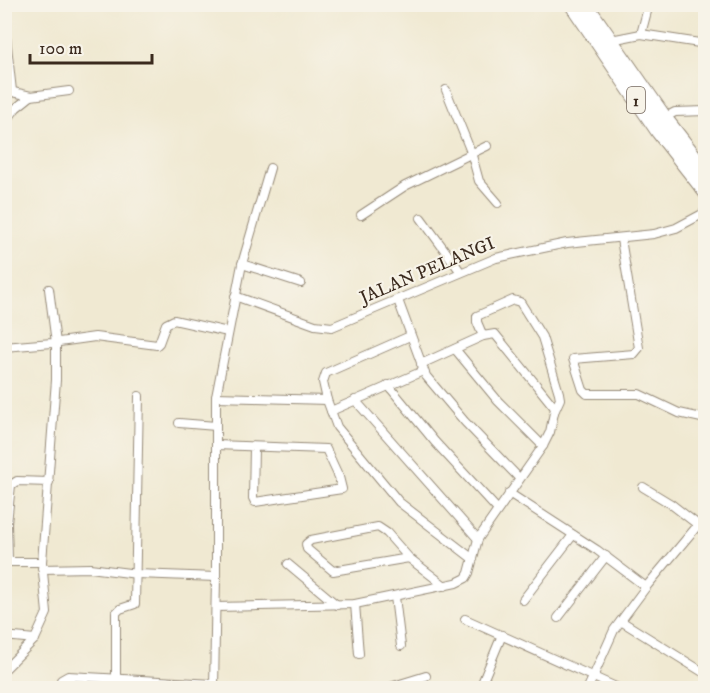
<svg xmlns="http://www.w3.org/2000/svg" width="710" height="693" font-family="'IM FELL DW Pica',serif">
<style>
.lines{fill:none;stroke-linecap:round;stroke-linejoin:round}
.street-casing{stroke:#968a78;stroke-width:10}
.highway-casing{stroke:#968a78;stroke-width:17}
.street{stroke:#fff;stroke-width:8}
.highway{stroke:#fff;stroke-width:15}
.labels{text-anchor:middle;stroke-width:4.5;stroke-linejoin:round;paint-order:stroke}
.shield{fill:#f7f3e8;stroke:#73665b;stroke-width:1.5}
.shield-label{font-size:16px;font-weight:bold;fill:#3b2a1e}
.street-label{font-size:18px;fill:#3b2a1e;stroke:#f7f3e8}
</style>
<rect width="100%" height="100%" fill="#f7f3e8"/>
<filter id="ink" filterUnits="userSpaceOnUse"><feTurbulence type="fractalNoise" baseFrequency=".0167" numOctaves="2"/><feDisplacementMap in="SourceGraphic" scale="12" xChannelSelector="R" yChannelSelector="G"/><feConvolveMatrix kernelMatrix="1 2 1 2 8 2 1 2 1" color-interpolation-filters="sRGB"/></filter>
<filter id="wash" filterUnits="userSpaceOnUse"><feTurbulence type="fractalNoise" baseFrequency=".008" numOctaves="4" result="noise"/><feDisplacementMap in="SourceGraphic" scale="24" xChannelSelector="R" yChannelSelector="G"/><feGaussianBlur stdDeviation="1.35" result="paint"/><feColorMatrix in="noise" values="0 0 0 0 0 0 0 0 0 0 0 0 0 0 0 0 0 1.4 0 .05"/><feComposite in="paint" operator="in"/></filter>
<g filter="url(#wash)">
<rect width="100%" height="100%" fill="#f0e9d2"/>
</g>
<g filter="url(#ink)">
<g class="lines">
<defs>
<g id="street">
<polyline points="4,19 12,91"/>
<polyline points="641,34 649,4"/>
<polyline points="611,40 641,34 706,44"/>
<polyline points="4,90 31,96 69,91"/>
<polyline points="446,90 471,152 479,181 498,203"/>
<polyline points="664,118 675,112 706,111"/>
<polyline points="4,124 16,108 31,96"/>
<polyline points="361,215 405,186 487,146"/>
<polyline points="421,218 460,271"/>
<polyline points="621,239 639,348 634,354 573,359 583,390 587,394 639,394 679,413 706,419"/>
<polyline points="242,264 301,283"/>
<polyline points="235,296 315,325 332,327 496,258 567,243 654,234 676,228 706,212"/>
<polyline points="398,300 426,376 465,422 519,478"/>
<polyline points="410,336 326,373 323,382 327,400 337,427 399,502 473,559"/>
<polyline points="483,336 477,322 477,316 513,300 520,302 542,337 559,393 560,399 555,410"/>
<polyline points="4,347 52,343 95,337 157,345 159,343 166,324 174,320 228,332"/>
<polyline points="455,349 498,401 543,446"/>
<polyline points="388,385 435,442 497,509"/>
<polyline points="216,397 327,400"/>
<polyline points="355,400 478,539"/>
<polyline points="331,411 423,371"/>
<polyline points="179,423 216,426"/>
<polyline points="216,445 326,449 339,477 342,489 255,502 253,498 254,447"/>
<polyline points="643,487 671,504 706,531"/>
<polyline points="509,493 597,550 646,587"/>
<polyline points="409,558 333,571 307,549 306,544 311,540 378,527 387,533 409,558 445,586"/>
<polyline points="4,562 42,562"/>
<polyline points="8,562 7,523 11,485 17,481 49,482"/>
<polyline points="288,564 337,605"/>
<polyline points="42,569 90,568 137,574 216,577"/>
<polyline points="395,597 401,646"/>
<polyline points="523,600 573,535"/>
<polyline points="355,604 359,654"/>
<polyline points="216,607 355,604 456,583 466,578 469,573 478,539 543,446 550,432 555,408 495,334 483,336 421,364"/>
<polyline points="558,618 606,556"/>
<polyline points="465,619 618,688"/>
<polyline points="621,621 706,674"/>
<polyline points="4,636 35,639"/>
<polyline points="4,670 35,639 47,613 42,562 56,380 56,343 49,289"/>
<polyline points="116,678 116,613 120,609 135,604 139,396"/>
<polyline points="61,688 61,680 68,676 214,684"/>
<polyline points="214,688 216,577 216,397 242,264 270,168"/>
<polyline points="387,688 426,676"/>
<polyline points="480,688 502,635"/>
<polyline points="588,688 614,630 646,587 698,525"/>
</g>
<g id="highway">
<polyline points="572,4 659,132 706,192"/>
<polyline points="585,4 665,119 706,172"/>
</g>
</defs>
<use href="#street" class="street-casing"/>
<use href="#highway" class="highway-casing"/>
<use href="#street" class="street"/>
<use href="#highway" class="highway"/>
</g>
</g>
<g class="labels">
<rect class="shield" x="627" y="87" width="18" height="26" rx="4.5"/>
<g class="shield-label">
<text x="636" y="106">1</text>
</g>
<g class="street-label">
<text transform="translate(427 270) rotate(-23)" y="6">JALAN PELANGI</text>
</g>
</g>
<rect width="710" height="693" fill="none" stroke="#f7f3e8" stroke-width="24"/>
<path d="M30 54v9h122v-9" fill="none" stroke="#3b2a1e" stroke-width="3"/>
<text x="39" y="54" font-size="18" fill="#3b2a1e" stroke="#f7f3e8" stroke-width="4.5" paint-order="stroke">100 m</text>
</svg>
